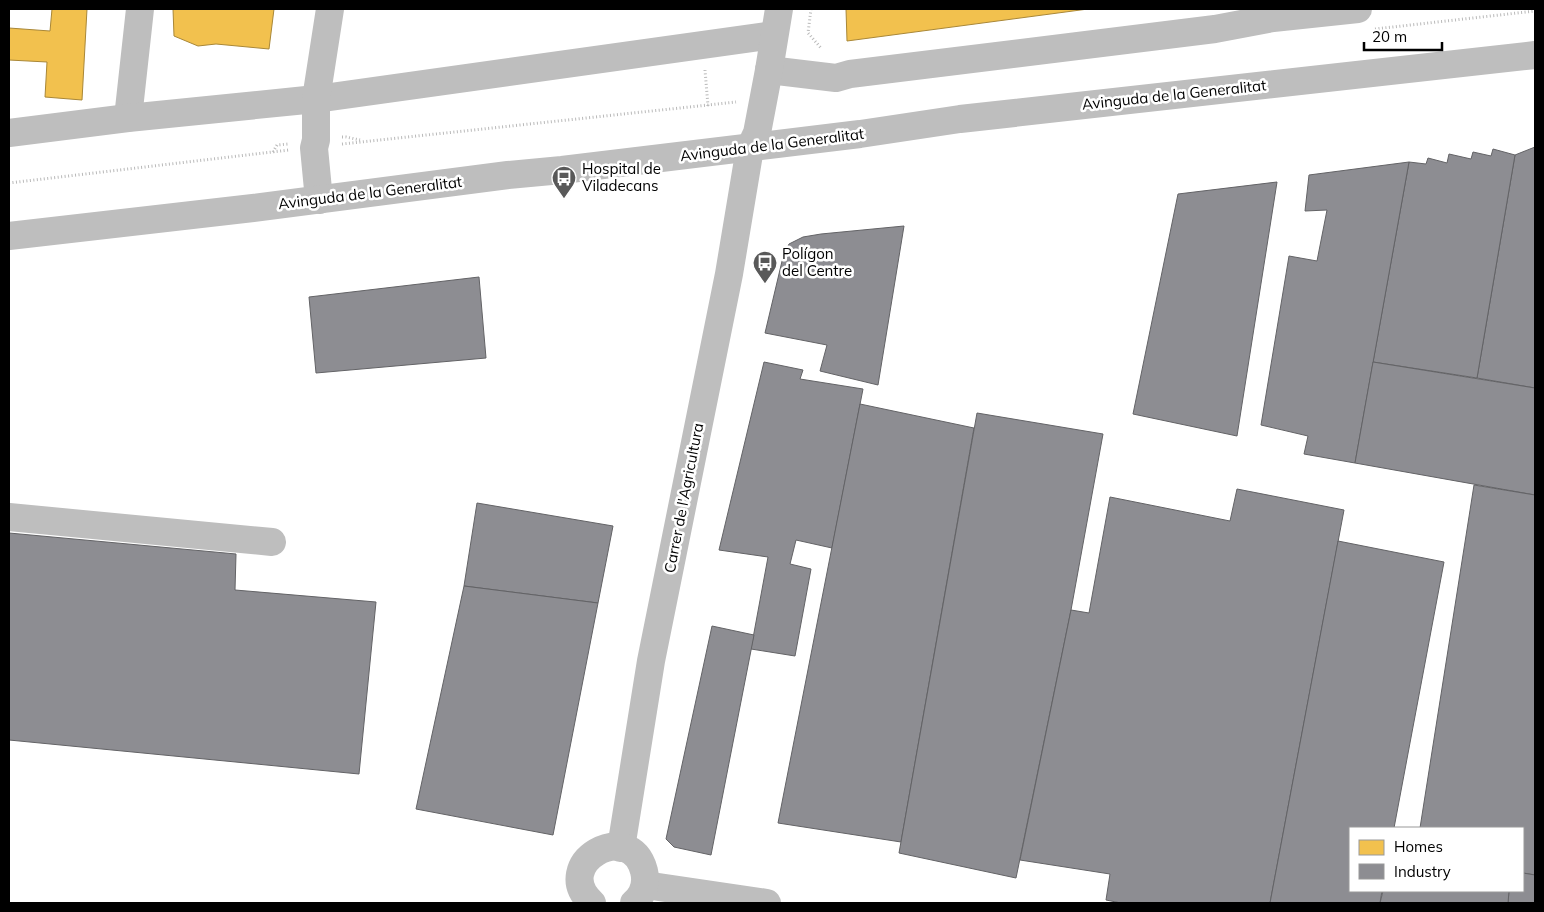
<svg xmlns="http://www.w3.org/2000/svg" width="1544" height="912" font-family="Mulish,sans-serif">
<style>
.homes{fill:#f2c14e;stroke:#a98737}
.industry{fill:#8d8d92;stroke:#636366}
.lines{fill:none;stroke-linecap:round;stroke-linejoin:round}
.path{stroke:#b9b9b9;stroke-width:3;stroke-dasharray:1 2.5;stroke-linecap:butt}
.minor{stroke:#bebebe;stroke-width:28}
.labels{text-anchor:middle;stroke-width:5;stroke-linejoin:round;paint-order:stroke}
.street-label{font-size:15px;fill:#000;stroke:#fff}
.poi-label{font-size:15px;fill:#000;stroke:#fff;text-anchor:start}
</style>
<rect width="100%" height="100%" fill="#fff"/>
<g class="homes">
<polygon points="52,9 87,9 82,100 45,97 47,62 9,60 9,28 50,31"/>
<polygon points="173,9 274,9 269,49 216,44 198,46 174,36"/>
<polygon points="846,9 1088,9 847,41"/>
</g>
<g class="industry">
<polygon points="1535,147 1535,388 1477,378 1515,155"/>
<polygon points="1493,149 1515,155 1477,378 1373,362 1409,162 1426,164 1428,158 1447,163 1449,154 1471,159 1473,152 1491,156"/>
<polygon points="1409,162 1355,463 1304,454 1308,436 1261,425 1289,256 1317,261 1327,210 1305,211 1309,175"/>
<polygon points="1277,182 1237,436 1133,414 1178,194"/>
<polygon points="904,226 878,385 820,371 827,345 765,333 783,257 789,244 803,237 821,234"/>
<polygon points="479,277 486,358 316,373 309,297"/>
<polygon points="764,362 803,370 800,379 863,389 832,548 796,540 790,564 811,569 795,656 751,649 768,557 719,550"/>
<polygon points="1373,362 1535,388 1535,495 1355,463"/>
<polygon points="860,404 974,428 901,842 778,823"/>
<polygon points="977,413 1103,434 1071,610 1016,878 899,853"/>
<polygon points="1474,485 1535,495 1535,875 1523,873 1523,828 1420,828"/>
<polygon points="1237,489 1344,510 1270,903 1121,903 1106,900 1110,874 1020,860 1071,610 1089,613 1110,497 1230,521"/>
<polygon points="477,503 613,526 598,603 464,586"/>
<polygon points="9,533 236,554 235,590 376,602 359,774 9,740"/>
<polygon points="1338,541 1444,562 1394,828 1350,828 1350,891 1382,891 1380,903 1270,903"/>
<polygon points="464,586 598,603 553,835 416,809"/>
<polygon points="712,626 754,635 711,855 674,847 666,839"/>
<polygon points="1523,873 1535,875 1535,903 1508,903 1509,891 1523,891"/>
<polygon points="1383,891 1509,891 1508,903 1380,903"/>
</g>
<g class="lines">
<g class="path">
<polyline points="811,9 808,33 821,48"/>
<polyline points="1375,29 1535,11"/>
<polyline points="705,70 708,106"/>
<polyline points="342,137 346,137 360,140"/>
<polyline points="342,144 736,102"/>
<polyline points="273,152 277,145 288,144"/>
<polyline points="9,183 289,150"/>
</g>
<g class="minor">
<polyline points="769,70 836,78 850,74 1215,29 1273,18 1358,9"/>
<polyline points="128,118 140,9"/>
<polyline points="9,133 128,118 316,99 774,35"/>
<polyline points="319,200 314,148 316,140 316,99 330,9"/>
<polyline points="9,236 253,208 508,175 562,170 860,134 960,119 1535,55"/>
<polyline points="9,517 272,542"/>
<polyline points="621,848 651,661 729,274 750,148 757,133 769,70 779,9"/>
<polyline points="645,885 767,903"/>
<path d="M592,903C549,864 630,817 644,871C647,883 643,895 634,903"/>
</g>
</g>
<defs>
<symbol id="bus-pin" viewBox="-11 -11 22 30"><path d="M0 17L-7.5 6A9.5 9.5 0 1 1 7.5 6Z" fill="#595959" stroke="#fff"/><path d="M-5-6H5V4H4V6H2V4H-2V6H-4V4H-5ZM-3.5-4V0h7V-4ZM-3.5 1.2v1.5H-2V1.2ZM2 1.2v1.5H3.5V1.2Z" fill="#fff"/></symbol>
</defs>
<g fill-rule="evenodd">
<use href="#bus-pin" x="550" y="164" width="28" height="38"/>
<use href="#bus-pin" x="751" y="249" width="28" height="38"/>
</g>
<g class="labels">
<g class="street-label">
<text transform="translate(1174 95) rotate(-6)" y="5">Avinguda de la Generalitat</text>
<text transform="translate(772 145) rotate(-7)" y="5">Avinguda de la Generalitat</text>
<text transform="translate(370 193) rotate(-7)" y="5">Avinguda de la Generalitat</text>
<text transform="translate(684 498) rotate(-79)" y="5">Carrer de l'Agricultura</text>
</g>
<g class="poi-label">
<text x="582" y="174">Hospital de<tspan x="582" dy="17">Viladecans</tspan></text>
<text x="782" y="259">Polígon<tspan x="782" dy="17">del Centre</tspan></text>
</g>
</g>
<rect width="1544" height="912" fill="none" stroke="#000000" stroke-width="20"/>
<rect x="1349" y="827" width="175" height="65" fill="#ffffff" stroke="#999999"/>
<rect x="1359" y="840" width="25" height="15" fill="#f2c14e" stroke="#999999"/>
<text x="1394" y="852" font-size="15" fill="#000000">Homes</text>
<rect x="1359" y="864" width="25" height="15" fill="#8d8d92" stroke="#999999"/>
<text x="1394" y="877" font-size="15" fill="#000000">Industry</text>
<path d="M1364 42v8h78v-8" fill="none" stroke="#000000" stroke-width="2.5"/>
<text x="1372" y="42" font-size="15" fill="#000000" stroke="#ffffff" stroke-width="4" paint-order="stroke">20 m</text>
</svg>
